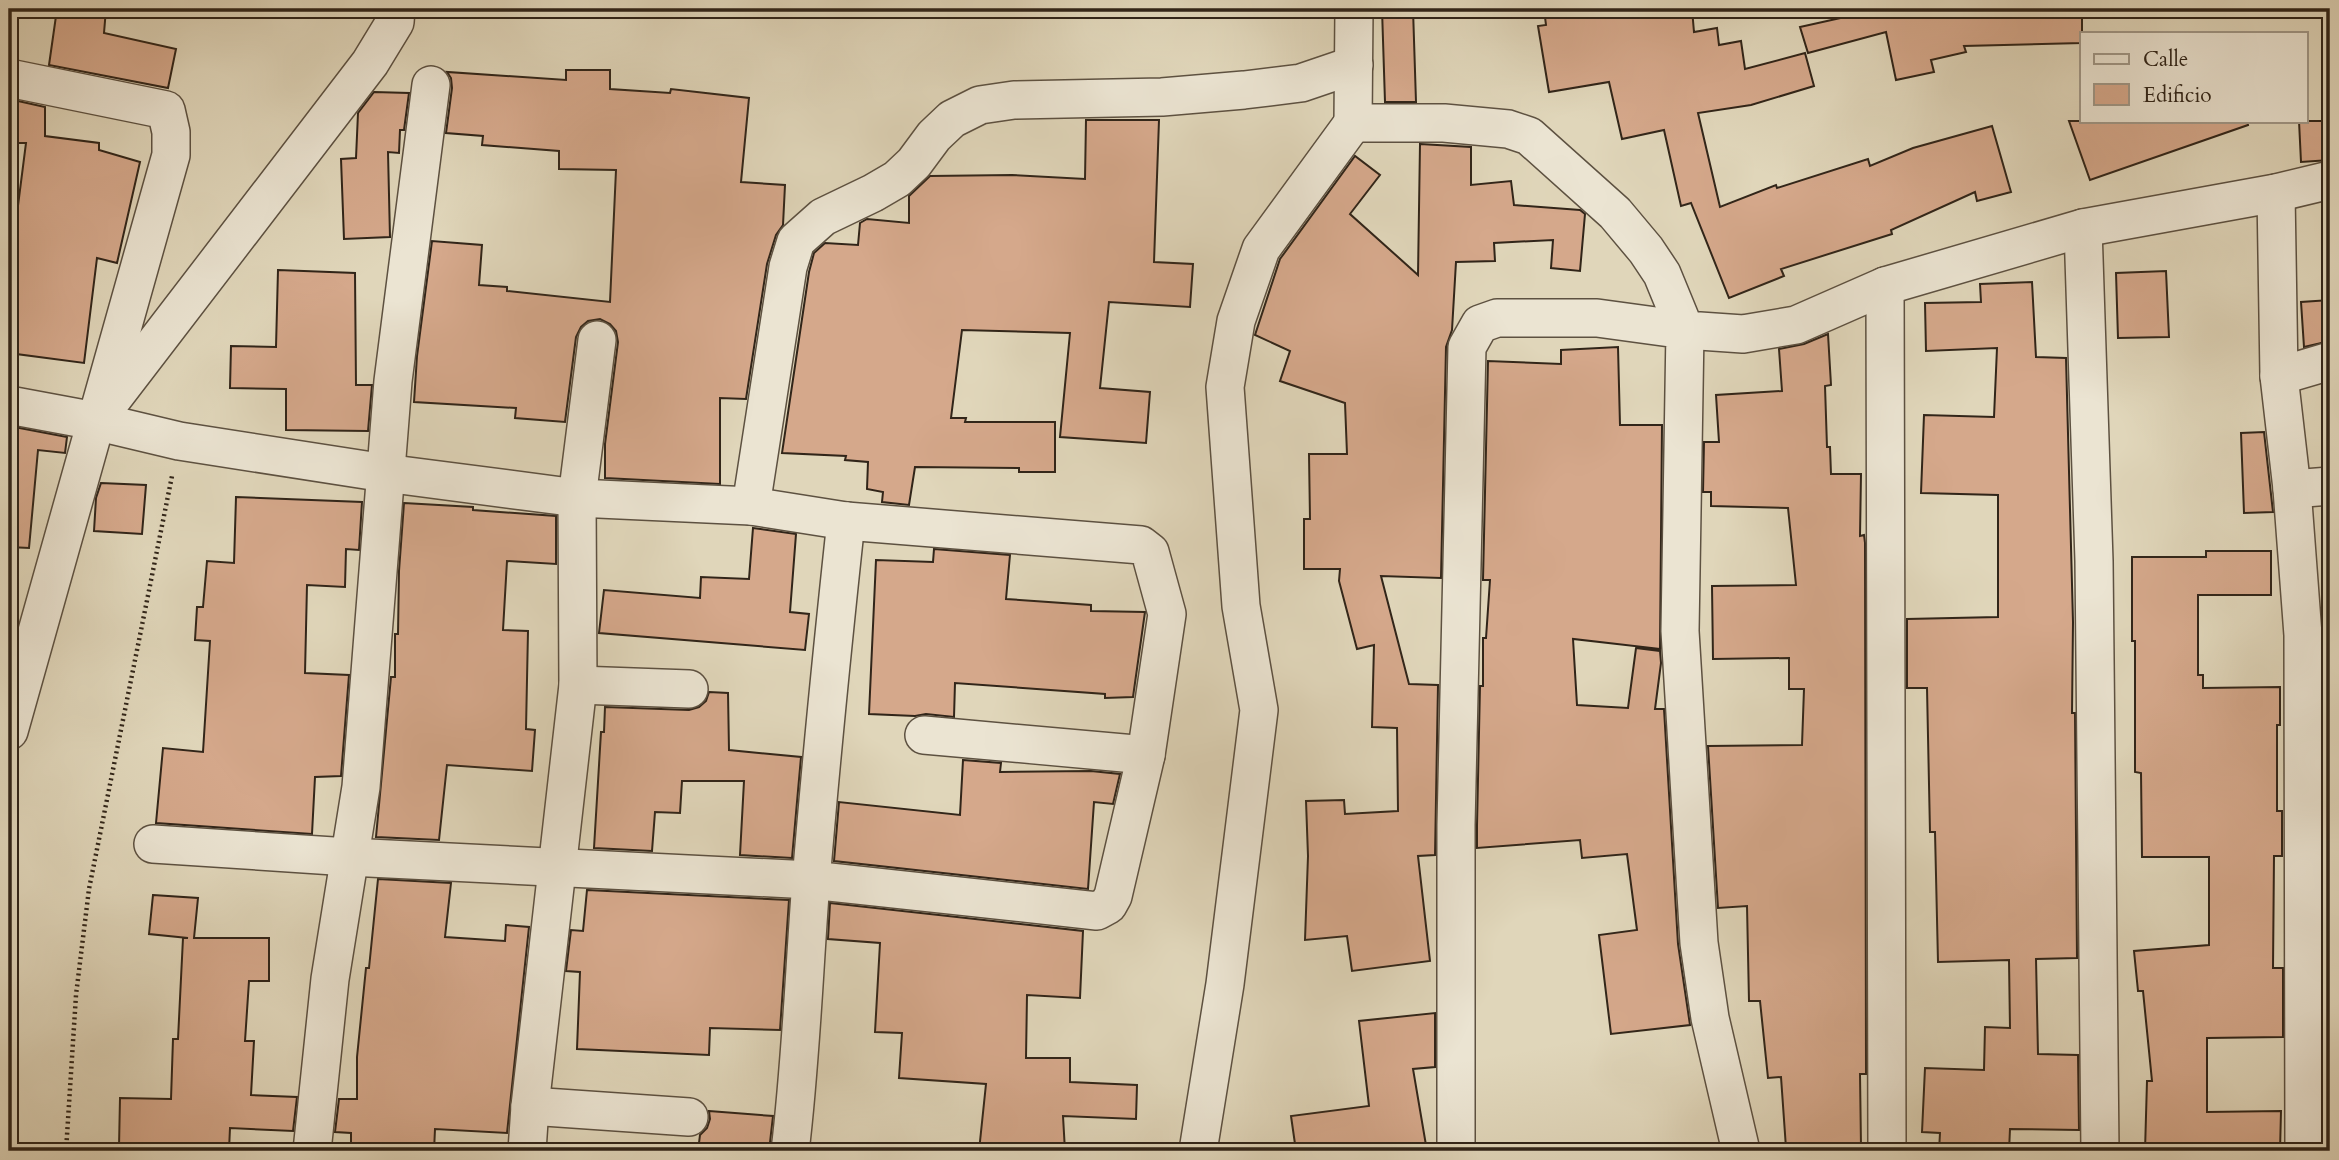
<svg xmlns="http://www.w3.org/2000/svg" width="2339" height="1160" font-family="Cardo,serif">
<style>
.building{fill:#d5a88b;stroke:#312519;stroke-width:2}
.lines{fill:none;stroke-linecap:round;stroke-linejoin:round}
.minor-casing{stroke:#5d5141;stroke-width:40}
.path{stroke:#312519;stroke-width:4.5;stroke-dasharray:2 3.5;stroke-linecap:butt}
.minor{stroke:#ebe4d2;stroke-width:37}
</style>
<rect width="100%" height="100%" fill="#e0d6ba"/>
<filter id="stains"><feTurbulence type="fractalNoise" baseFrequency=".00286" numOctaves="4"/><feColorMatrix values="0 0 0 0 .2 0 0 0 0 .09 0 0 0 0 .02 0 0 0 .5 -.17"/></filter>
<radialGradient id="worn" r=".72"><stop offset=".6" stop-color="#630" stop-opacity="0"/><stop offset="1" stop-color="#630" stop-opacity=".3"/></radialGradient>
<g class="building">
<polygon points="57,9 106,9 104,33 176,49 168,88 49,65"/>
<polygon points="1382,9 1413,9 1416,102 1385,102"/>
<polygon points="1544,9 1692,9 1694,32 1717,28 1719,45 1741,41 1745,69 1805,53 1814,86 1751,105 1698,113 1720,207 1776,185 1777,188 1868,159 1870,166 1913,148 1992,126 2011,192 1977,201 1975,192 1891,230 1892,234 1781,269 1784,276 1729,298 1691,203 1681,206 1664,130 1622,139 1609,82 1549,92 1538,26 1546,25"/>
<polygon points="1881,9 2082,9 2082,43 1964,46 1966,52 1931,60 1934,72 1896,80 1886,32 1808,53 1800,27"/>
<polygon points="566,70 610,70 610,89 670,93 671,89 749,98 741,182 785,185 783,225 776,235 767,264 746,399 720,398 720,484 605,478 605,444 618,342 616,331 610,324 600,319 588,321 581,327 576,337 565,422 515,418 516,408 414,402 417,356 432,241 482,245 479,285 507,287 507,291 610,302 616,170 559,169 559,151 482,145 483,136 446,133 452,88 451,78 447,72 566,80"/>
<polygon points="374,92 409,93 404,130 400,130 399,153 388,152 390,237 344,239 341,159 356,158 358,113"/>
<polygon points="9,99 45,107 45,136 99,143 99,150 140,162 117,263 97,258 84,363 9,353 9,276 26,143 9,143"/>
<polygon points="1086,120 1159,120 1154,262 1193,264 1190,307 1109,302 1100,388 1150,392 1146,443 1060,437 1070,333 962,330 951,418 966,418 965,422 1055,422 1055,472 1019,472 1019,468 915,467 909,505 882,502 883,492 867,489 868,462 845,460 846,456 782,453 809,272 814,253 825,243 858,245 860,223 867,219 909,223 909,196 930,176 1012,175 1085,179"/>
<polygon points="2069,121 2247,121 2248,125 2090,180"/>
<polygon points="2299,121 2330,121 2330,160 2301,162"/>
<polygon points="1420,144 1471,147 1471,185 1511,181 1514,205 1580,210 1585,214 1580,271 1551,268 1553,240 1494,243 1495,261 1456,262 1452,330 1446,347 1441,578 1381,576 1409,684 1438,685 1435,855 1418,856 1430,961 1352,971 1347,936 1305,940 1308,856 1306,801 1344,800 1345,814 1398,811 1397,728 1372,727 1374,645 1357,649 1339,581 1340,569 1304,569 1304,519 1310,519 1309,454 1347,454 1345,403 1280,381 1290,351 1255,335 1280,259 1355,156 1380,175 1350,214 1418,275"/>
<polygon points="278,270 355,273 356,385 372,385 368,431 286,430 286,389 230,388 231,346 276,347"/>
<polygon points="2166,271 2169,337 2118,338 2116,273"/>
<polygon points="2032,282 2036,357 2066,358 2073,622 2072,713 2075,713 2077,958 2036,959 2038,1054 2078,1055 2079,1130 2010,1129 2009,1151 1939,1151 1940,1133 1922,1132 1925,1068 1984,1070 1985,1027 2010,1028 2009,960 1938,962 1935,832 1930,832 1927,688 1907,688 1907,619 1998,617 1998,495 1921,493 1924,415 1994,417 1997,348 1926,351 1925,303 1981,302 1980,284"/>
<polygon points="2330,300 2330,341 2304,347 2301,302"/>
<polygon points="1828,334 1831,385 1825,386 1827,447 1830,447 1831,474 1861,474 1860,536 1864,535 1865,543 1866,1074 1860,1074 1861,1147 1823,1149 1823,1145 1786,1148 1781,1077 1768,1078 1760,1001 1749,1001 1747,906 1718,908 1708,746 1802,745 1804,689 1789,689 1789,658 1713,659 1712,586 1796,585 1788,508 1711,506 1711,492 1703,492 1704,442 1719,442 1716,395 1782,391 1779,349 1804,344"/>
<polygon points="1618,347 1620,425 1662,425 1660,649 1573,639 1577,705 1628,708 1636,648 1660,651 1661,663 1655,709 1664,709 1678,944 1690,1025 1611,1034 1599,935 1637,930 1627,854 1582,858 1580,840 1477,848 1477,825 1480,686 1483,686 1483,638 1486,638 1490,580 1483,580 1488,361 1561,364 1561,350"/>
<polygon points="9,426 67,437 65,453 38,450 29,548 9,547"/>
<polygon points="2264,432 2273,512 2244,513 2241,433"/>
<polygon points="101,483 146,485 142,534 94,531 96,498"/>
<polygon points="236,497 362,502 359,550 346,549 345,587 307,585 305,673 349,675 341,776 315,777 312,834 156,823 163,748 203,752 210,641 195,640 197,607 203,607 207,561 234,563"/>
<polygon points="404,503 473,507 473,510 556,516 556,564 507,561 503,630 528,631 526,729 535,730 532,771 447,765 439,840 376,837 391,677 395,677 395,634 398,634 399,571"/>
<polygon points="753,528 796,534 790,612 809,614 805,650 599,633 604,590 700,598 701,577 749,579"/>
<polygon points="934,549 1010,555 1006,599 1091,605 1091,611 1145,612 1133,697 1105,698 1105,694 955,683 954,717 926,714 915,716 869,714 876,560 933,562"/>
<polygon points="2206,551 2271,551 2271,595 2198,595 2198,675 2203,675 2203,688 2280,687 2280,725 2277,725 2277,811 2282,811 2282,856 2274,856 2273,968 2283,968 2283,1037 2207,1038 2207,1112 2281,1111 2280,1151 2145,1151 2147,1081 2152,1081 2143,991 2138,991 2134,951 2209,945 2209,857 2142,857 2141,773 2135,772 2135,641 2132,641 2132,557 2206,557"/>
<polygon points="709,692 728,693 729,750 801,757 792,858 740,855 744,781 682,781 680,813 655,812 652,851 594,848 601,732 604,732 605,707 689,710 699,707 706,701"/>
<polygon points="963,760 1001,763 1000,772 1091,771 1120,774 1113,804 1094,802 1088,889 834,861 839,802 960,815"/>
<polygon points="378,879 451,883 445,937 505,941 506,925 529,927 507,1133 435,1129 434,1151 351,1151 351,1133 335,1132 339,1099 357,1099 357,1057 366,968 369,968"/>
<polygon points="587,890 789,900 780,1030 710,1028 709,1055 577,1049 580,972 566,971 571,930 583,931"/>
<polygon points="153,895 198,898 194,938 269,938 269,981 249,981 245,1041 254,1041 251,1095 297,1097 293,1131 230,1128 229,1150 164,1151 164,1148 119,1147 120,1098 171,1099 173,1039 178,1039 183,938 188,938 149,934"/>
<polygon points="830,903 1083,931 1080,998 1027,995 1026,1058 1070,1058 1070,1082 1137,1085 1136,1119 1063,1116 1065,1151 979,1151 986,1084 899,1078 902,1033 875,1032 880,943 828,939"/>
<polygon points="1435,1013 1435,1067 1413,1069 1427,1151 1296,1151 1291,1116 1369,1106 1359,1021"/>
<polygon points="709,1111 773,1116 769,1151 698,1151 700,1135 707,1128 710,1119"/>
</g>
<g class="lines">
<defs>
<g id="minor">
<polyline points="1354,9 1353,123 1444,123 1508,129 1529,136 1615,213 1646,250 1662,274 1685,330 1743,334 1796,325 1885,286 2083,228 2276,193 2330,180"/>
<polyline points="9,78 166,110 171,132 171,155 9,731"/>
<polyline points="2276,193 2279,376 2292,489 2303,635 2304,1151"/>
<polyline points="2083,228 2094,561 2100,1151"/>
<polyline points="1885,286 1887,1151"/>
<polyline points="2279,376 2330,361"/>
<polyline points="9,405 95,421 179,441 385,473 577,498 751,506 846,521 1141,545 1150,552 1167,614 1146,755 1113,896 1108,905 1097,911 811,880 349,857 153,844"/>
<polyline points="107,406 370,63 395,22 396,9"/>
<polyline points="2292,489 2330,486"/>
<polyline points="751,506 788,267 796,241 823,217 873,193 897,179 914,163 934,136 952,119 980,105 1014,100 1162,97 1244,90 1301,83 1354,65"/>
<polyline points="578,685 689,689"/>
<polyline points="924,735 1146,755"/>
<polyline points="530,1106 689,1117"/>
<polyline points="312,1151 330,979 361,787 393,381 431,85"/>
<polyline points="527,1151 530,1106 578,685 577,498 597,340"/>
<path d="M790,1151C801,1062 804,971 811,881C821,761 833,641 846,521"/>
<polyline points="1198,1151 1225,984 1259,710 1241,606 1225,387 1236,321 1261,249 1353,123"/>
<polyline points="1456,1151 1456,825 1467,347 1480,324 1497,318 1597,318 1685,330 1680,631 1699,943 1710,1018 1741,1151"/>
</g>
</defs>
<use href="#minor" class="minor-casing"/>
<polyline class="path" points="66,1151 76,995 89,889 172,476"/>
<use href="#minor" class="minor"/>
</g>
<rect width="2339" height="1160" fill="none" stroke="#e0d6ba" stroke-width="35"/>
<rect x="10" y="10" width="2318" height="1139" fill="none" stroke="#312519" stroke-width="3.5"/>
<rect x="18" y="18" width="2304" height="1125" fill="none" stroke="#312519" stroke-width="2"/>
<rect x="2080" y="32" width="228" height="91" fill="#ebe4d2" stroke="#a19888" stroke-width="2"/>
<rect x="2094" y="54" width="35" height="10" fill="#ebe4d2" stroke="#a19888" stroke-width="2"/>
<text x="2143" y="66" font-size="21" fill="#312519">Calle</text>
<rect x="2094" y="84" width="35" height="21" fill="#d5a88b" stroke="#a19888" stroke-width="2"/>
<text x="2143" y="102" font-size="21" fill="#312519">Edificio</text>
<rect width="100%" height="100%" filter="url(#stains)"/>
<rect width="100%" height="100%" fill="url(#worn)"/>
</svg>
